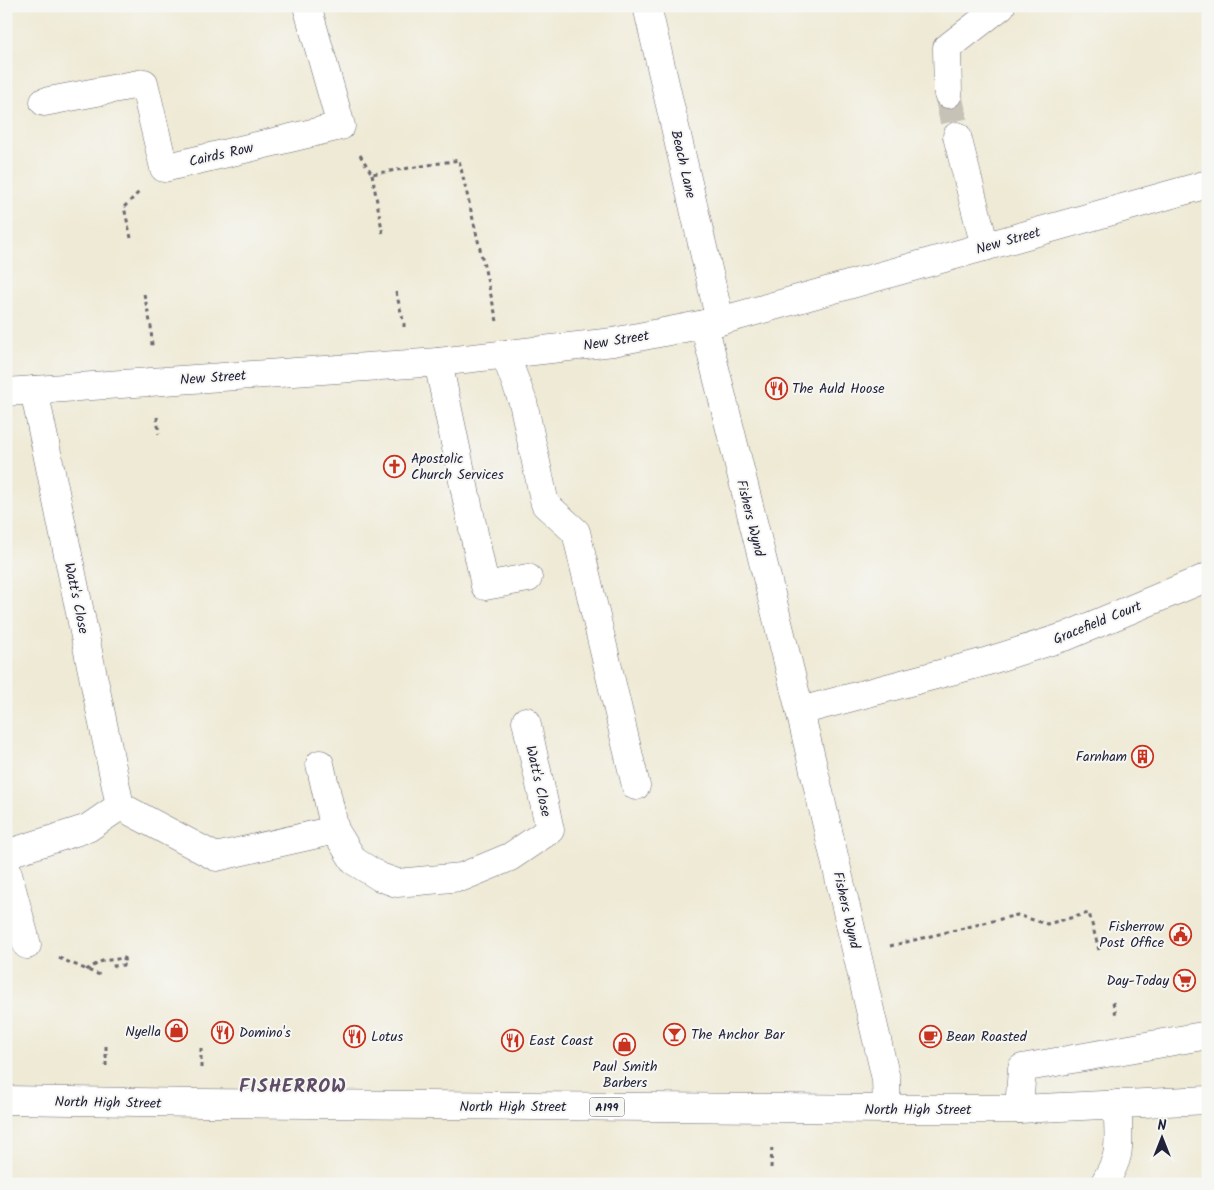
<svg xmlns="http://www.w3.org/2000/svg" width="1214" height="1190" font-family="Kalam,sans-serif">
<style>
.lines{fill:none;stroke-linecap:round;stroke-linejoin:round}
.minor-tunnel{stroke:#c6c2b6;stroke-width:28;stroke-dasharray:28 14;stroke-linecap:butt}
.minor-casing{stroke:#6a6871;stroke-width:29}
.major-casing{stroke:#6a6871;stroke-width:29}
.path{stroke:#6a6871;stroke-width:3;stroke-dasharray:4 4;stroke-linecap:butt}
.minor{stroke:#fff;stroke-width:28}
.major{stroke:#fff;stroke-width:28}
.labels{text-anchor:middle;stroke-width:4;stroke-linejoin:round;paint-order:stroke}
.shield{fill:#f6f6f2;stroke:#626272;stroke-width:1}
.shield-label{font-size:12px;font-weight:bold;fill:#22223b}
.street-label{font-size:14px;fill:#22223b;stroke:#f6f6f2}
.poi-label{font-size:14px;fill:#22223b;stroke:#f6f6f2;text-anchor:start}
.district-label{font-size:19px;font-weight:bold;letter-spacing:1px;fill:#5f4d68;stroke:#f6f6f2}
</style>
<rect width="100%" height="100%" fill="#f6f6f2"/>
<filter id="ink" filterUnits="userSpaceOnUse"><feTurbulence type="fractalNoise" baseFrequency=".02" numOctaves="2"/><feDisplacementMap in="SourceGraphic" scale="10" xChannelSelector="R" yChannelSelector="G"/><feConvolveMatrix kernelMatrix="1 2 1 2 8 2 1 2 1" color-interpolation-filters="sRGB"/></filter>
<filter id="wash" filterUnits="userSpaceOnUse"><feTurbulence type="fractalNoise" baseFrequency=".0096" numOctaves="4" result="noise"/><feDisplacementMap in="SourceGraphic" scale="20" xChannelSelector="R" yChannelSelector="G"/><feGaussianBlur stdDeviation="1.12" result="paint"/><feColorMatrix in="noise" values="0 0 0 0 0 0 0 0 0 0 0 0 0 0 0 0 0 1.4 0 .05"/><feComposite in="paint" operator="in"/></filter>
<g filter="url(#wash)">
<rect width="100%" height="100%" fill="#efead5"/>
</g>
<g filter="url(#ink)">
<g class="lines">
<polyline class="minor-tunnel" points="948,94 957,136"/>
<defs>
<g id="minor">
<polyline points="647,6 720,321"/>
<polyline points="948,94 947,48 1001,6"/>
<polyline points="44,102 144,83 164,168 341,126 307,6"/>
<polyline points="957,136 985,247"/>
<polyline points="704,324 800,711 857,954 886,1079 887,1109"/>
<polyline points="505,354 523,402 545,504 576,532 636,786"/>
<polyline points="438,362 485,586 528,578"/>
<polyline points="34,390 120,806"/>
<polyline points="6,392 438,362 613,342 720,321 1208,184"/>
<polyline points="800,711 985,662 1067,636 1208,577"/>
<polyline points="320,764 335,830"/>
<polyline points="6,854 88,828 120,806 216,857 335,830 354,861 380,877 397,883 462,877 510,857 550,830 526,721"/>
<polyline points="6,867 27,945"/>
<polyline points="1019,1109 1022,1068 1208,1035"/>
<path d="M1104,1184C1109,1175 1115,1165 1117,1155C1120,1141 1118,1119 1117,1104"/>
</g>
<polyline id="major" points="6,1100 202,1103 887,1109 1019,1109 1208,1100"/>
</defs>
<use href="#minor" class="minor-casing"/>
<use href="#major" class="major-casing"/>
<g class="path">
<polyline points="360,155 372,174 459,160 497,321"/>
<polyline points="372,174 383,235"/>
<polyline points="131,238 124,207 140,191"/>
<polyline points="396,292 404,324 404,331"/>
<polyline points="144,294 151,326 152,346"/>
<polyline points="157,417 159,434"/>
<polyline points="890,946 1017,915 1047,924 1089,913 1099,950"/>
<polyline points="59,958 102,976"/>
<polyline points="86,970 102,961 124,958 125,965 112,966"/>
<polyline points="1113,1002 1116,1015"/>
<polyline points="201,1048 201,1068"/>
<polyline points="106,1066 106,1043"/>
<polyline points="771,1168 772,1144"/>
</g>
<use href="#minor" class="minor"/>
<use href="#major" class="major"/>
</g>
</g>
<defs>
<symbol id="restaurant-ring" viewBox="-11 -11 22 22"><circle r="9.5" fill="#f6f6f2" stroke="#c8321e" stroke-width="1.5"/><path d="M-5-6h1v4h1v-4h1v4h1v-4h1v5L-1.5 .5V6h-2V.5L-5-1ZM5-6V6H3V1.5H1.5Q1.5-4 5-6Z" fill="#c8321e"/></symbol>
<symbol id="church-ring" viewBox="-11 -11 22 22"><circle r="9.5" fill="#f6f6f2" stroke="#c8321e" stroke-width="1.5"/><path d="M-1.2-6h2.4v3.5h3.3v2.4h-3.3V6h-2.4V-.1h-3.3v-2.4h3.3Z" fill="#c8321e"/></symbol>
<symbol id="building-ring" viewBox="-11 -11 22 22"><circle r="9.5" fill="#f6f6f2" stroke="#c8321e" stroke-width="1.5"/><path d="M-4-6H4V6H1V3H-1V6H-4ZM-2.5-4.3h1.7v1.8h-1.7ZM.8-4.3h1.7v1.8H.8ZM-2.5-1h1.7V.8h-1.7ZM.8-1h1.7V.8H.8Z" fill="#c8321e"/></symbol>
<symbol id="civic-ring" viewBox="-11 -11 22 22"><circle r="9.5" fill="#f6f6f2" stroke="#c8321e" stroke-width="1.5"/><path d="M-.6-6.5H3V-4.5H.6V-3L4-1V1h2V6H-6V1h2V-1L-.6-3ZM-1.2 2.5V6h2.4V2.5Z" fill="#c8321e"/></symbol>
<symbol id="supermarket-ring" viewBox="-11 -11 22 22"><circle r="9.5" fill="#f6f6f2" stroke="#c8321e" stroke-width="1.5"/><path d="M-6-5.5h2.5l.6 2H6L4.5 2H-2.5L-4.4-4H-6ZM-1.5 3.2a1.3 1.3 0 1 0 .1 0ZM3 3.2a1.3 1.3 0 1 0 .1 0Z" fill="#c8321e"/></symbol>
<symbol id="shop-ring" viewBox="-11 -11 22 22"><circle r="9.5" fill="#f6f6f2" stroke="#c8321e" stroke-width="1.5"/><path d="M-5-2.5h2.3a2.7 3.5 0 0 1 5.4 0H5L5.5 6h-11ZM-1.5-2.5h3a1.5 2.3 0 0 0-3 0Z" fill="#c8321e"/></symbol>
<symbol id="bar-ring" viewBox="-11 -11 22 22"><circle r="9.5" fill="#f6f6f2" stroke="#c8321e" stroke-width="1.5"/><path d="M-6-5H6L.8 .8V4.5H3.5V6h-7V4.5H-.8V.8Z" fill="#c8321e"/></symbol>
<symbol id="cafe-ring" viewBox="-11 -11 22 22"><circle r="9.5" fill="#f6f6f2" stroke="#c8321e" stroke-width="1.5"/><path d="M-5.5-4.5H6V0H3Q3 3.5 0 3.5H-2.5Q-5.5 3.5-5.5 0ZM3-3.2v2h1.7v-2ZM-6 4.5H4V6H-6Z" fill="#c8321e"/></symbol>
</defs>
<g fill-rule="evenodd">
<use href="#restaurant-ring" x="764" y="376" width="25" height="25"/>
<use href="#church-ring" x="382" y="454" width="25" height="25"/>
<use href="#building-ring" x="1130" y="744" width="25" height="25"/>
<use href="#civic-ring" x="1168" y="922" width="25" height="25"/>
<use href="#supermarket-ring" x="1172" y="968" width="25" height="25"/>
<use href="#shop-ring" x="164" y="1018" width="25" height="25"/>
<use href="#restaurant-ring" x="210" y="1020" width="25" height="25"/>
<use href="#bar-ring" x="662" y="1022" width="25" height="25"/>
<use href="#restaurant-ring" x="342" y="1024" width="25" height="25"/>
<use href="#cafe-ring" x="918" y="1024" width="25" height="25"/>
<use href="#restaurant-ring" x="500" y="1028" width="25" height="25"/>
<use href="#shop-ring" x="612" y="1032" width="25" height="25"/>
</g>
<g class="labels">
<rect class="shield" x="589.5" y="1097.5" width="35" height="19" rx="4"/>
<g class="shield-label">
<text x="607" y="1111">A199</text>
</g>
<g class="street-label">
<text transform="translate(221 154) rotate(-13)" y="5">Cairds Row</text>
<text transform="translate(684 164) rotate(77)" y="5">Beach Lane</text>
<text transform="translate(1008 240) rotate(-16)" y="5">New Street</text>
<text transform="translate(616 340) rotate(-9)" y="5">New Street</text>
<text transform="translate(213 377) rotate(-4)" y="5">New Street</text>
<text transform="translate(751 518) rotate(76)" y="5">Fishers Wynd</text>
<text transform="translate(77 598) rotate(78)" y="5">Watt's Close</text>
<text transform="translate(1097 622) rotate(-22)" y="5">Gracefield Court</text>
<text transform="translate(539 781) rotate(77)" y="5">Watt's Close</text>
<text transform="translate(847 910) rotate(77)" y="5">Fishers Wynd</text>
<text transform="translate(108 1102) rotate(1)" y="5">North High Street</text>
<text x="513" y="1111">North High Street</text>
<text x="918" y="1114">North High Street</text>
</g>
<g class="poi-label">
<text x="792" y="393">The Auld Hoose</text>
<text x="411" y="463">Apostolic<tspan x="411" dy="16">Church Services</tspan></text>
<text x="1127" y="761" text-anchor="end">Farnham</text>
<text x="1164" y="931" text-anchor="end">Fisherrow<tspan x="1164" dy="16">Post Office</tspan></text>
<text x="1169" y="985" text-anchor="end">Day-Today</text>
<text x="161" y="1036" text-anchor="end">Nyella</text>
<text x="239" y="1037">Domino's</text>
<text x="691" y="1039">The Anchor Bar</text>
<text x="371" y="1041">Lotus</text>
<text x="946" y="1041">Bean Roasted</text>
<text x="529" y="1045">East Coast</text>
<text x="625" y="1071" text-anchor="middle">Paul Smith<tspan x="625" dy="16">Barbers</tspan></text>
</g>
<g class="district-label">
<text x="293" y="1092">FISHERROW</text>
</g>
</g>
<rect width="1214" height="1190" fill="none" stroke="#f6f6f2" stroke-width="25"/>
<g transform="translate(1162 1138)" stroke="#f6f6f2" stroke-width="4" paint-order="stroke">
<path d="M0-4L9 19L0 12L-9 19Z" fill="#22223b"/>
<text y="-8" font-size="14" font-weight="bold" text-anchor="middle" fill="#22223b">N</text>
</g>
</svg>
